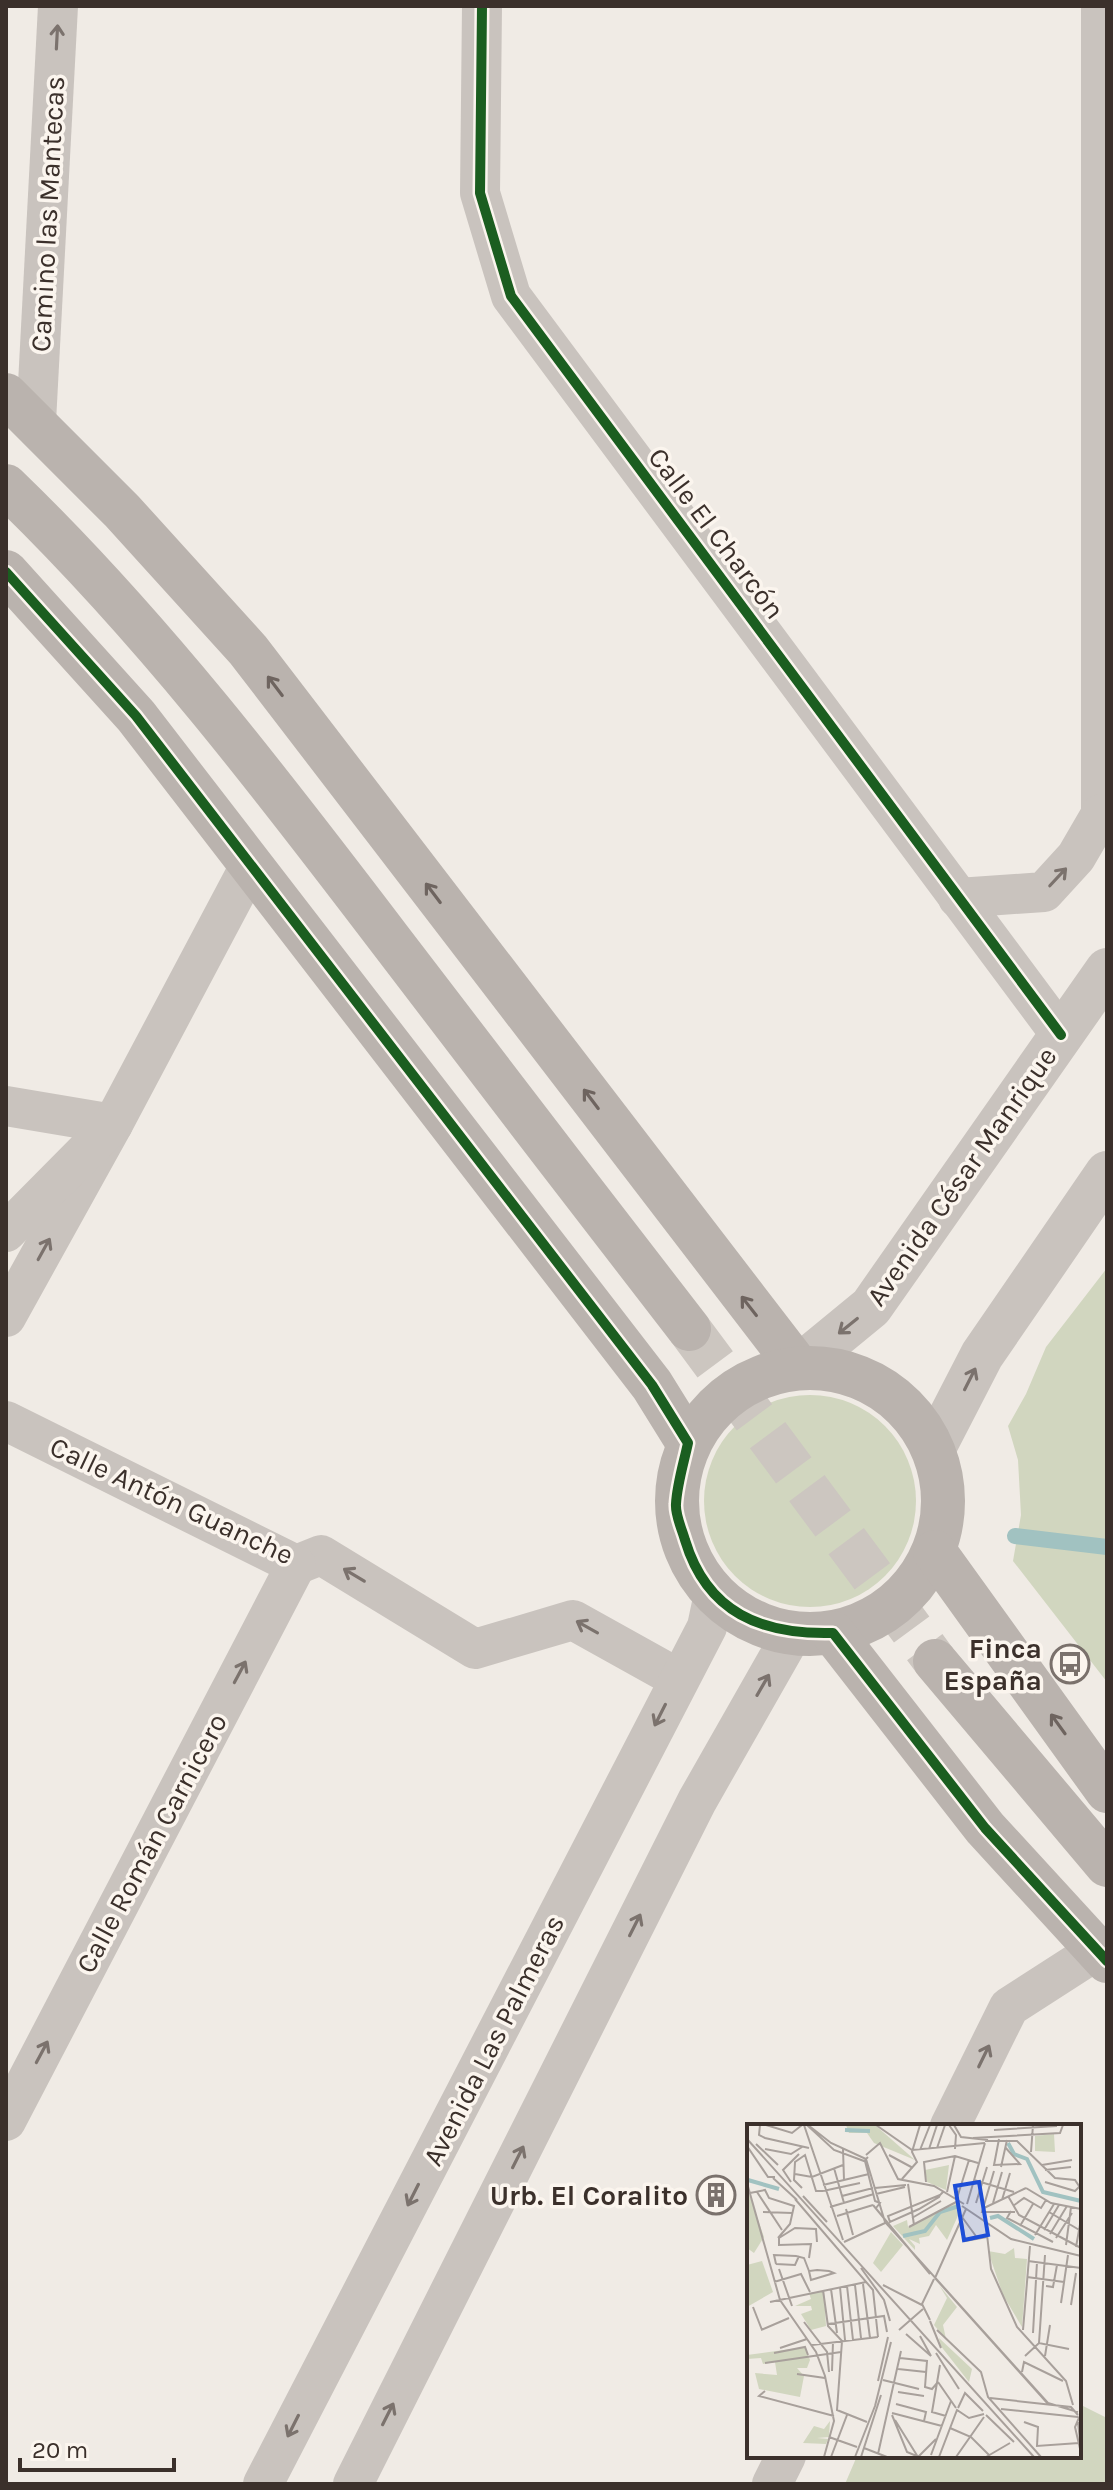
<svg xmlns="http://www.w3.org/2000/svg" width="1113" height="2490" font-family="Karla,sans-serif">
<style>
.green{fill:#d1d6bf}
.lines{fill:none;stroke-linecap:round;stroke-linejoin:round}
.stream{stroke:#a1c2c1;stroke-width:16}
.secondary-tunnel{stroke:#ccc6c0;stroke-width:44;stroke-dasharray:44 22;stroke-linecap:butt}
.minor{stroke:#c9c3be;stroke-width:40}
.tertiary{stroke:#c9c3be;stroke-width:44}
.secondary{stroke:#bab3ae;stroke-width:44}
.cycleway-casing{stroke:#fbf5ee;stroke-width:15}
.cycleway{stroke:#1b5e20;stroke-width:10}
.oneway{stroke:#7b726d}
.oneway2{stroke:#6e645f}
.labels{text-anchor:middle;stroke-width:7;stroke-linejoin:round;paint-order:stroke}
.street-label{font-size:28px;fill:#3b302b;stroke:#fbf5ee}
.poi-label{font-size:28px;font-weight:bold;fill:#3b302b;stroke:#fbf5ee;text-anchor:end}
.inset-river{fill:none;stroke:#a1c2c1;stroke-width:4}
.inset-road{fill:none;stroke:#a8a09b;stroke-width:2}
.view{fill:#1d4ed8;fill-opacity:0.15;stroke:#1d4ed8;stroke-width:4}
.inset-edge{fill:none;stroke:#3b302b;stroke-width:4}
</style>
<rect width="100%" height="100%" fill="#f0ebe5"/>
<g class="green">
<polygon points="1107,1268 1107,1682 1013,1561 1021,1515 1018,1460 1008,1426 1026,1394 1046,1347"/>
<circle cx="810" cy="1501" r="106"/>
<polygon points="1079,2404 1107,2418 1107,2484 845,2484 857,2456 1079,2456"/>
</g>
<g class="lines">
<polyline class="stream" points="1015,1536 1107,1547"/>
<polyline class="secondary-tunnel" points="689,1329 935,1661"/>
<g class="minor">
<polyline points="482,6 480,193 511,296 1061,1035"/>
<polyline points="1101,6 1101,814"/>
<polyline points="36,422 58,6"/>
<polyline points="958,898 1044,892 1076,857 1101,814"/>
<polyline points="6,1106 113,1124 6,1317"/>
<polyline points="6,1232 113,1124 251,864"/>
<polyline points="6,1421 296,1565 321,1555 475,1649 573,1620 679,1679"/>
<polyline points="6,2121 296,1565"/>
<polyline points="950,2126 1009,2007 1096,1951"/>
<polyline points="263,2484 707,1627 714,1594"/>
<polyline points="353,2484 697,1801 792,1634"/>
<polyline points="772,2484 786,2456"/>
</g>
<g class="tertiary">
<polyline points="798,1367 871,1307 1107,970"/>
<polyline points="934,1448 982,1355 1107,1173"/>
</g>
<g class="secondary">
<polyline points="6,395 122,511 248,650 798,1367"/>
<path d="M6,486C150,625 270,782 391,941C490,1071 589,1200 689,1329"/>
<polyline points="6,572 136,716 652,1385 688,1443"/>
<circle cx="810" cy="1501" r="133"/>
<polyline points="935,1552 1107,1791"/>
<polyline points="833,1633 985,1828 1107,1961"/>
<polyline points="935,1661 1107,1865"/>
</g>
<defs>
<g id="cycleway">
<polyline points="482,6 480,193 511,296 1061,1035"/>
<path d="M6,572L136,716L652,1385L688,1443C684,1462 677,1484 676,1504C675,1515 682,1529 685,1540C707,1613 762,1635 833,1633L985,1828L1107,1961"/>
</g>
</defs>
<use href="#cycleway" class="cycleway-casing"/>
<use href="#cycleway" class="cycleway"/>
</g>
<defs><path id="oneway-shaft" d="M-6 0H5M1.5-3L5.5 0L1.5 3" fill="none" stroke-width="1.6" stroke-linecap="round" stroke-linejoin="round" transform="scale(2)"/></defs>
<g class="oneway">
<use href="#oneway-shaft" transform="translate(57 37) rotate(-87)"/>
<use href="#oneway-shaft" transform="translate(1058 877) rotate(-47)"/>
<use href="#oneway-shaft" transform="translate(44 1249) rotate(-61)"/>
<use href="#oneway-shaft" transform="translate(848 1326) rotate(141)"/>
<use href="#oneway-shaft" transform="translate(970 1379) rotate(-63)"/>
<use href="#oneway-shaft" transform="translate(354 1575) rotate(-149)"/>
<use href="#oneway-shaft" transform="translate(587 1627) rotate(-151)"/>
<use href="#oneway-shaft" transform="translate(240 1672) rotate(-62)"/>
<use href="#oneway-shaft" transform="translate(763 1685) rotate(-60)"/>
<use href="#oneway-shaft" transform="translate(660 1715) rotate(117)"/>
<use href="#oneway-shaft" transform="translate(635 1925) rotate(-63)"/>
<use href="#oneway-shaft" transform="translate(42 2052) rotate(-62)"/>
<use href="#oneway-shaft" transform="translate(984 2056) rotate(-64)"/>
<use href="#oneway-shaft" transform="translate(518 2157) rotate(-63)"/>
<use href="#oneway-shaft" transform="translate(413 2195) rotate(117)"/>
<use href="#oneway-shaft" transform="translate(388 2414) rotate(-63)"/>
<use href="#oneway-shaft" transform="translate(293 2426) rotate(117)"/>
</g>
<g class="oneway2">
<use href="#oneway-shaft" transform="translate(275 686) rotate(-127)"/>
<use href="#oneway-shaft" transform="translate(433 893) rotate(-127)"/>
<use href="#oneway-shaft" transform="translate(591 1099) rotate(-127)"/>
<use href="#oneway-shaft" transform="translate(749 1306) rotate(-128)"/>
<use href="#oneway-shaft" transform="translate(1058 1724) rotate(-126)"/>
</g>
<defs>
<symbol id="bus-ring" viewBox="-11 -11 22 22"><circle r="9.5" fill="#fbf5ee" stroke="#7a716c" stroke-width="1.5"/><path d="M-5-6H5V4H4V6H2V4H-2V6H-4V4H-5ZM-3.5-4V0h7V-4ZM-3.5 1.2v1.5H-2V1.2ZM2 1.2v1.5H3.5V1.2Z" fill="#7a716c"/></symbol>
<symbol id="building-ring" viewBox="-11 -11 22 22"><circle r="9.5" fill="#fbf5ee" stroke="#7a716c" stroke-width="1.5"/><path d="M-4-6H4V6H1V3H-1V6H-4ZM-2.5-4.3h1.7v1.8h-1.7ZM.8-4.3h1.7v1.8H.8ZM-2.5-1h1.7V.8h-1.7ZM.8-1h1.7V.8H.8Z" fill="#7a716c"/></symbol>
</defs>
<g fill-rule="evenodd">
<use href="#bus-ring" x="1048" y="1642" width="44" height="44"/>
<use href="#building-ring" x="694" y="2173" width="44" height="44"/>
</g>
<g class="labels">
<g class="street-label">
<text transform="translate(47 214) rotate(-87)" y="10">Camino las Mantecas</text>
<text transform="translate(717 533) rotate(53)" y="10">Calle El Charcón</text>
<text transform="translate(961 1176) rotate(-55)" y="10">Avenida César Manrique</text>
<text transform="translate(172 1500) rotate(25)" y="10">Calle Antón Guanche</text>
<text transform="translate(151 1843) rotate(-62)" y="10">Calle Román Carnicero</text>
<text transform="translate(493 2040) rotate(-63)" y="10">Avenida Las Palmeras</text>
</g>
<g class="poi-label">
<text x="1042" y="1658">Finca<tspan x="1042" dy="32">España</tspan></text>
<text x="688" y="2205">Urb. El Coralito</text>
</g>
</g>
<g transform="translate(747 2124)">
<rect width="334" height="334" fill="#f0ebe5"/>
<path d="M99,1H128L168,36L127,19L120,9H102ZM307,10L308,28L288,27V12ZM202,41L199,66L180,58L178,46ZM0,64L17,113L7,129L0,124ZM210,79L214,85L200,116L189,101L182,112L172,114L173,120L162,115L168,122V126L146,102L160,96L161,103ZM144,108L156,121L134,148L126,139ZM267,124L268,134L280,135L275,203L256,171L241,127L258,130ZM15,137L26,168L0,183V141ZM192,161L210,183L196,201L199,215L187,201L200,174ZM77,167L79,202L64,206L54,190L65,186L64,182H48L64,175L62,169ZM192,214L225,245L222,258L193,221ZM58,223L63,236L60,244H50L57,252L53,273L12,265L8,249L30,251L28,238L16,240L14,234L0,235V231ZM83,297L82,313L70,314L81,315L79,320L56,319L67,302L77,305Z" fill="#d1d6bf"/>
<path class="inset-river" d="M98,6L123,7M261,19L267,30L280,35L296,68L334,77M1,56L32,65M243,94L251,92L287,115M156,112L178,107L193,88L212,82"/>
<path class="inset-road" d="M13,1L12,11L18,14L62,24M19,1L45,9L55,1M57,1L96,116M60,1L87,26L117,37L121,33M61,1L84,19L119,35L138,98L301,279L331,288M129,1L165,26L238,19M202,1L209,11L208,25M207,1L214,13L241,16M247,6L310,2M226,14L313,9L316,1M0,15L287,333M252,15L247,41L273,40L258,23M238,17H270L308,54L328,56L334,65M9,20L31,41M0,22L21,53H28M190,24L198,1M18,25L44,30L55,23M96,25L97,56M182,25L190,1M173,26L183,1M284,28L286,1M119,31L133,19L151,55L187,62L217,80M142,31L166,44M118,37L128,77L133,79L129,84M295,41L325,36M254,43L260,16M87,44L97,79M298,46L324,43M247,47L235,88H268M48,50L65,53L96,41M26,54L50,76M155,55L170,38L165,28L173,1M227,56L267,68M44,58L36,46L52,30M179,58L177,38L208,32L231,39M298,58L328,67L332,63M0,59L33,176L69,228L78,252L87,297L77,333M161,60L167,101M76,61L122,50M55,64L47,56L48,38L58,31L69,67H76M128,64L159,61M279,64L304,79L334,85M76,67L113,59M10,68L35,106M200,68L208,32M3,69L18,66L22,74L47,82L43,100L31,114M129,70L158,63M193,71L141,92L143,98L172,85L192,73L193,71L196,68M56,72L80,98M95,72L126,64M261,72L272,91L334,124M210,74L222,36M48,75L126,166L131,213M255,76L263,49M229,79L240,43M246,79L255,48M220,80L238,19M126,81L183,150M215,82L264,115L334,132M266,82L277,74L294,84L299,76M83,83L127,70M237,84L279,64M99,85L106,111M264,87L260,94L306,118M16,88L45,89M302,88L334,107M90,92L126,81M215,93L231,115M165,94L194,77M215,98L218,117L240,113M239,102L244,145L270,203L319,257L326,281M273,102L286,80M162,103L211,77M297,106L312,81M303,110L320,82M288,111L307,80M32,114V121L64,120L62,134M32,114L48,104L69,105L70,118M309,114L325,89M97,118L138,99M319,121L324,83M329,123L334,95M281,137L334,144M29,140L27,131L49,132L57,134L62,147M29,140L48,141L52,132M114,144L137,176L143,197M32,145L45,182M70,146L82,147L87,149L64,156L62,147ZM280,153L317,158M188,154L302,281M188,154L219,85M27,158L54,150L63,168M116,160L123,214M108,161L114,214M136,161L175,181M100,162L106,216M299,162L306,163L310,141M93,163L98,216M84,165L90,209M76,166L81,202L95,217M23,178L119,158M314,179L321,131M324,181L329,149M6,183L15,206M183,196L175,180L187,155M183,197L194,224M57,198L80,228L82,248M81,200L137,192L140,208M14,206L42,194M152,206L176,185M190,206L234,248L241,273L294,333M276,206L283,122M286,209L290,138M159,210L184,232L173,212M95,217L90,286L120,298M292,219L298,131M65,221L131,213M33,224L60,215M27,229L58,223L61,231M189,229L212,265M278,232L292,219L322,225M298,232L303,201M153,234L180,237L178,263L185,265L191,258M18,239L94,228M193,241L185,288L199,292M151,245L179,248M85,247L86,218M275,248L277,238L316,257M50,250L78,254M136,256L172,265M131,257L141,213M191,258L209,284M18,267L12,272L87,292M151,268L177,272M243,274L324,283L331,291M149,280L179,288L177,297M211,284L218,269L236,287M254,285L331,293M145,289L195,302M334,289L328,303L334,329M145,291L160,328L172,333M239,291L267,318M148,296L171,333M277,298L291,303L290,322L332,319M331,298L334,326M203,304L224,313L242,331M82,313L110,323M117,324L140,333M131,330L154,227M184,331L204,277M84,333L100,291M108,333L128,282L144,218M114,333L134,271M171,333L189,315M192,333L210,286L222,294L237,290M209,333L237,293M239,333L263,319"/>
<path class="view" d="M232,58L241,111L217,116L208,62Z"/>
<rect width="334" height="334" class="inset-edge"/>
</g>
<rect width="1113" height="2490" fill="none" stroke="#3b302b" stroke-width="16"/>
<path d="M20 2458v12h154v-12" fill="none" stroke="#3b302b" stroke-width="4"/>
<text x="32" y="2458" font-size="24" fill="#3b302b" stroke="#fbf5ee" stroke-width="6" paint-order="stroke">20 m</text>
</svg>
